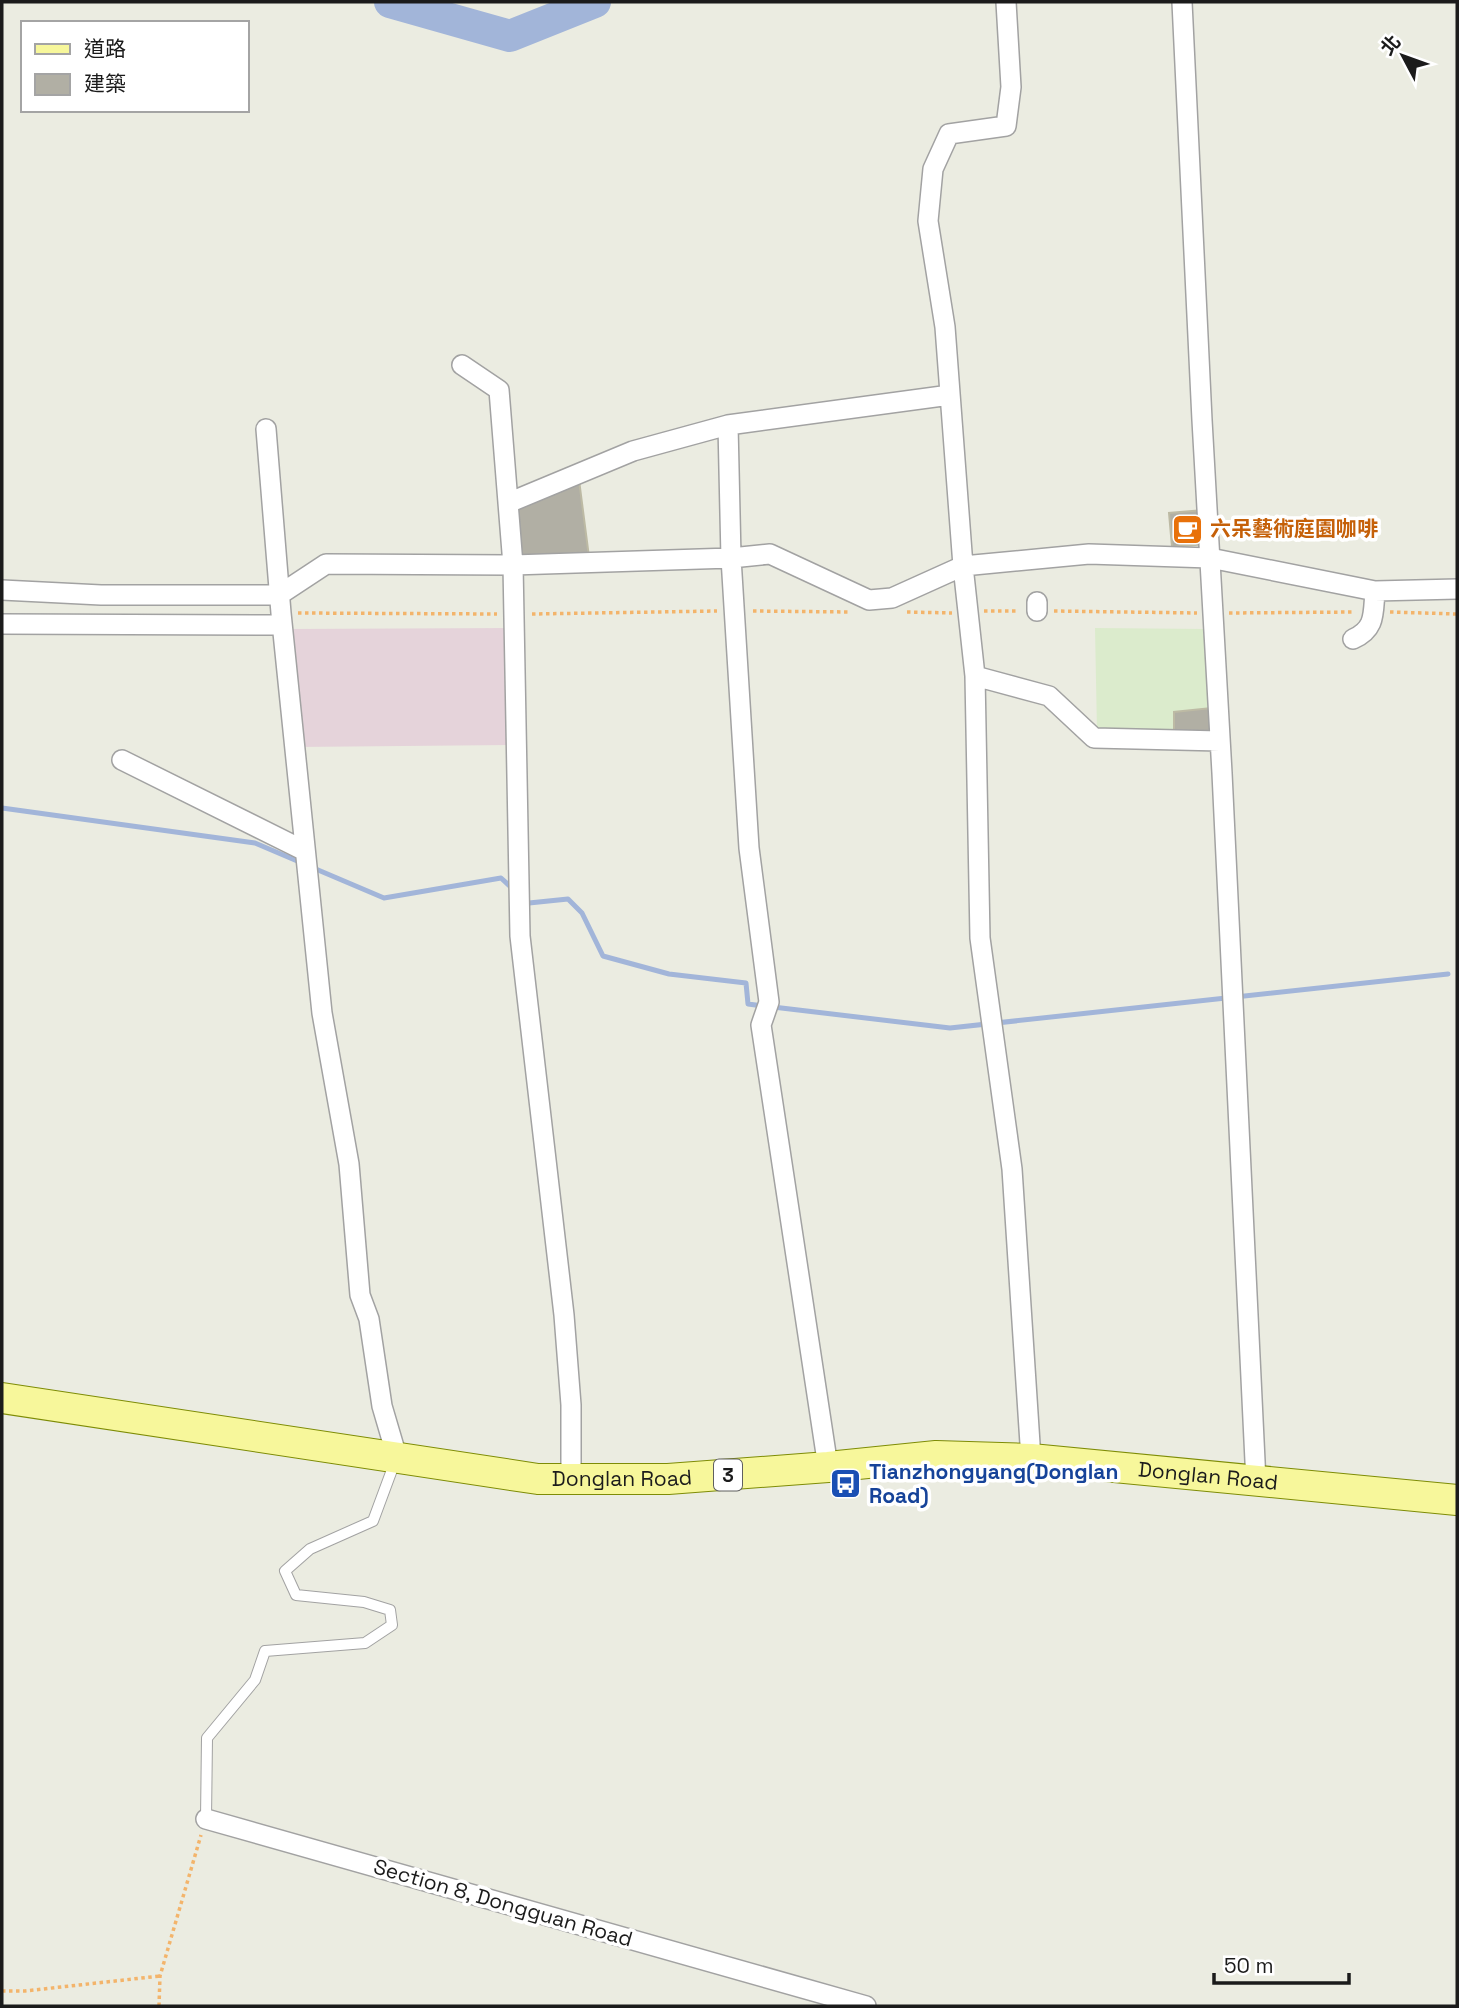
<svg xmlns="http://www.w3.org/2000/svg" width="1459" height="2008" viewBox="0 0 1459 2008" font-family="'Space Grotesk','Noto Sans TC',sans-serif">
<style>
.industrial{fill:#e5d3da}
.farmland{fill:#dbebcc}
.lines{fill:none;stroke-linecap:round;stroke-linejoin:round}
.stream{stroke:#a2b5d9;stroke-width:5}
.river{stroke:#a2b5d9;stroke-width:32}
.building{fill:#b1afa4;stroke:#bdbaa4;stroke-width:2}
.lane-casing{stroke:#a2a2a2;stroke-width:12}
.street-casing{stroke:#a2a2a2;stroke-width:22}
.primary-casing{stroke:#7e8c06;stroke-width:32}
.path{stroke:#f3b46b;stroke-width:3.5;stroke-dasharray:3.5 3.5;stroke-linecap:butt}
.lane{stroke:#fff;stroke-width:10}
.street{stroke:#fff;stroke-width:19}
.primary{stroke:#f7f79b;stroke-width:30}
.labels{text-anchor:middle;stroke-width:7;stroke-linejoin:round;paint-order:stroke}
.shield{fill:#fff;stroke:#5f5f5f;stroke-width:2}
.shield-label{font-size:19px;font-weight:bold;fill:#1b1b1b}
.food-label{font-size:21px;font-weight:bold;fill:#c56008;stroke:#fff;text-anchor:start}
.transit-label{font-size:21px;font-weight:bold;fill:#164399;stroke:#fff;text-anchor:start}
.street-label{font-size:21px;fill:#1b1b1b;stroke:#fff}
</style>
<rect width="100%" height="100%" fill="#ebece1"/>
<path class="industrial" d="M 511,628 L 513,745 L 297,747 L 287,629 Z"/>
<path class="farmland" d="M 1095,628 L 1207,629 L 1211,708 L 1174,712 L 1174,734 L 1097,732 Z"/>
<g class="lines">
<path class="stream" d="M 2,808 L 255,843 L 302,863
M 311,867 L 384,898 L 501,878 L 513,889
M 526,900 L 529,903 L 568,899 L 582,913 L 603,956 L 669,974 L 746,983 L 748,1004 L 763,1006
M 773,1007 L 950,1028 L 1448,974"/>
<path class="river" d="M 390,2 L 510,36 L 595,2"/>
</g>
<path class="building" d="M 579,480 L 589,557 L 519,558 L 513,507 Z
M 1203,510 L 1206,544 L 1172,547 L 1169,513 Z
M 1211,708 L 1214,736 L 1174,734 L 1174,712 Z"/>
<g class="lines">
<defs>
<path id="lane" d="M 206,1819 L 207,1738 L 255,1680 L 265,1651 L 365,1643 L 392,1625 L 390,1610 L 364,1602 L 296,1595 L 285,1571 L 310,1549 L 373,1521 L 396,1459"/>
<path id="street" d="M 1006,2 L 1011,87 L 1006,126 L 949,134 L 933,169 L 928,221 L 945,327 L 963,566 L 975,676 L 980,938 L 1012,1169 L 1031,1459
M 1182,2 L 1202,420 L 1222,773 L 1256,1482
M 462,365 L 499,390 L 513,565 L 520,936 L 564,1315 L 571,1405 L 571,1480
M 728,425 L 731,558 L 749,848 L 769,1002 L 761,1025 L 828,1467
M 266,429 L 281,613 L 322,1013 L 349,1164 L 360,1295 L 369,1319 L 382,1406 L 397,1457
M 508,503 L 633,451 L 728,425 L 950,395
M 2,590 L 101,595 L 279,595 L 326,564 L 513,565 L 731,558 L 770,554 L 869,600 L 892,598 L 963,566 L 1089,554 L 1210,558 L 1375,591 L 1457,589
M 1037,602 L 1037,611
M 2,624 L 282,625
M 1353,639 C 1376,629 1373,613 1375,591
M 975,676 L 1049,696 L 1094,738 L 1220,741
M 122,760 L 305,851
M 206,1819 L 866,2006"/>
<g id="primary">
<path id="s1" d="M 2,1398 L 538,1479 L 668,1479 L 828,1467 L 936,1456 L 1031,1459 L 1457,1500"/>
</g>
</defs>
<use href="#lane" class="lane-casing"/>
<use href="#street" class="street-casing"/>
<use href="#primary" class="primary-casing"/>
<path class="path" d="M 753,611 L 850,612
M 984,611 L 1019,611
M 1054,611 L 1197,613
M 907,612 L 952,613
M 1390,612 L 1457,614
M 298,613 L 497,614
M 1229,613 L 1355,612
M 532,614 L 717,611
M 2,1991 L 25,1991 L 160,1976
M 159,2006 L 160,1976 L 201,1835"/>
<use href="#lane" class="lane"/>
<use href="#street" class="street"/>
<use href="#primary" class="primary"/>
</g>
<defs>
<symbol id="cafe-square" viewBox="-11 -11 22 22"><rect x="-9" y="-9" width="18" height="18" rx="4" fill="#e8710a" stroke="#fff"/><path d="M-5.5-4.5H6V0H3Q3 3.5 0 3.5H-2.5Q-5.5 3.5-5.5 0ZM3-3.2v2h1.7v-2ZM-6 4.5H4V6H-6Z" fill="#fff"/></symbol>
<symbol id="bus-square" viewBox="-11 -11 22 22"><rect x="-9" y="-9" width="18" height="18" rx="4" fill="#1a4fb4" stroke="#fff"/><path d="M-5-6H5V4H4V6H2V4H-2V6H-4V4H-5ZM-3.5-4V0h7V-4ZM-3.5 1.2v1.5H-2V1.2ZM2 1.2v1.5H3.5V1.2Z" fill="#fff"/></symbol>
</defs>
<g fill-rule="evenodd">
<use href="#cafe-square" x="1170" y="512" width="35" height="35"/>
<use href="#bus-square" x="828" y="1466" width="35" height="35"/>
</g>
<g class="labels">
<rect class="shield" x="714" y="1459.5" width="28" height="31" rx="5"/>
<g class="shield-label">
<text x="728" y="1482">3</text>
</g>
<g class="food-label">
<text x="1210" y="536">六呆藝術庭園咖啡</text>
</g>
<g class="transit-label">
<text x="869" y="1479">Tianzhongyang(Donglan<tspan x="869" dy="24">Road)</tspan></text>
</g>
<g class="street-label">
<text dy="7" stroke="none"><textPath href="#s1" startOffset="1214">Donglan Road</textPath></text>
<text dy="7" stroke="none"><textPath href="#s1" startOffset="626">Donglan Road</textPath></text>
<text transform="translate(503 1903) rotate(16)" y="7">Section 8, Dongguan Road</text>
</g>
</g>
<rect width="1459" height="2008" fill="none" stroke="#1b1b1b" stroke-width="7"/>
<rect x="21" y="21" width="228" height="91" fill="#ffffff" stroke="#a4a4a4" stroke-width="2"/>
<rect x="35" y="44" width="35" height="10" fill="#f7f79b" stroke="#a4a4a4" stroke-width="2"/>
<text x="84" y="56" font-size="21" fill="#1b1b1b">道路</text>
<rect x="35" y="74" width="35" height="21" fill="#b1afa4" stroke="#a4a4a4" stroke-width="2"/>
<text x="84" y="91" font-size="21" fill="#1b1b1b">建築</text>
<g transform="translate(1403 56) rotate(311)" stroke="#ffffff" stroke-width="5" paint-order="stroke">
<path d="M0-5L12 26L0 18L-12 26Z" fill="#1b1b1b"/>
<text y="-10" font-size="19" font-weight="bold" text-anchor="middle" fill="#1b1b1b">北</text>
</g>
<path d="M1214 1973v10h135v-10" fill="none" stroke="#1b1b1b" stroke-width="3.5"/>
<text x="1224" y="1973" font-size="21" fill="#1b1b1b" stroke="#ffffff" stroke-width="5" paint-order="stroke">50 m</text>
</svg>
